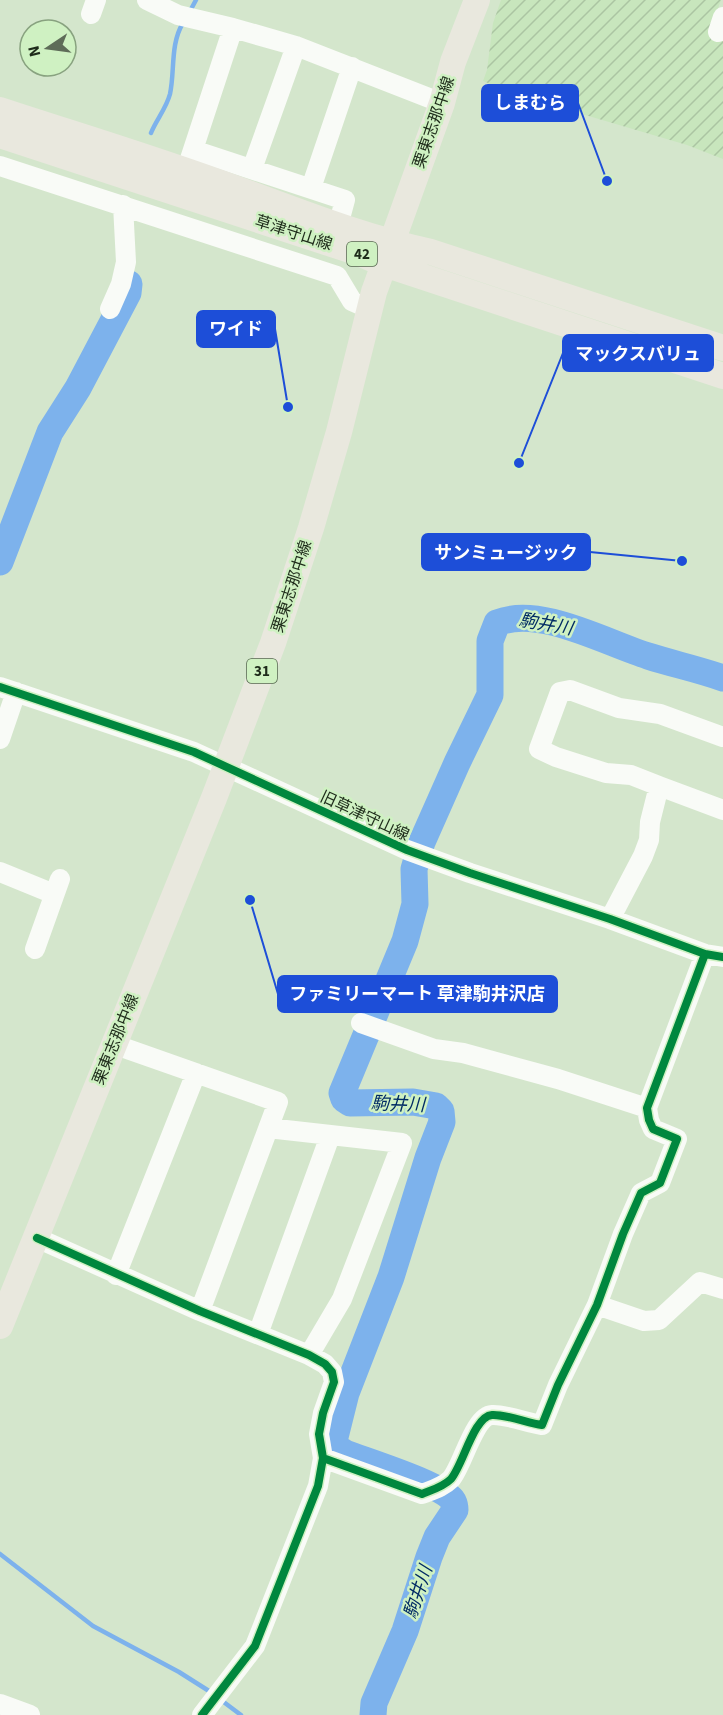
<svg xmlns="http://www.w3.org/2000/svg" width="723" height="1715" viewBox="0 0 723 1715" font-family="'Source Sans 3','Noto Sans JP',sans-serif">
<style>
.industrial{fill:url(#industrial-furrows)}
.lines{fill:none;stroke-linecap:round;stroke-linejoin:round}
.stream{stroke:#7db2ec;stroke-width:4.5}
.river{stroke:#7db2ec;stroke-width:27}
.minor{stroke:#f9fbf7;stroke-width:20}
.major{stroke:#e9e8de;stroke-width:26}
.cycleway-casing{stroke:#cff1c2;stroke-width:11}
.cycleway{stroke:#00873e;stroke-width:8}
.labels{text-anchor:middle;stroke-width:5;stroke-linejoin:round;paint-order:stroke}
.shield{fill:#cff1c2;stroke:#53664c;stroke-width:1.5}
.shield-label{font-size:15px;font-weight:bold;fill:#1e2b1a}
.street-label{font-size:16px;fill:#1e2b1a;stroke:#cff1c2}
.water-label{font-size:18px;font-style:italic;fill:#002b64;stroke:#cff1c2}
.leader{fill:none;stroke:#1d4ed8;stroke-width:2}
.callout-dot{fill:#1d4ed8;stroke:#cff1c2;stroke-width:2}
.callout{fill:#1d4ed8;stroke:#1d4ed8;stroke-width:2}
.callout-label{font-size:18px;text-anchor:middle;font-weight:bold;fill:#fff}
</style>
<defs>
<pattern id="industrial-furrows" width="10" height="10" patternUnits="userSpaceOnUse" patternTransform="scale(1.5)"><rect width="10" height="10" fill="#c8e6bd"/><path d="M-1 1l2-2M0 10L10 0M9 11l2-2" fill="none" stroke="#abc5a2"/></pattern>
</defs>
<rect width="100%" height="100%" fill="#d4e6cc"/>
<path class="industrial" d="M 501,0 L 721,0 L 711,29 L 723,37 L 723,159 L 687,145 L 575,112 L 543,106 L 483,81 L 487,70 L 493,23 Z"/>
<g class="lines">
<path class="stream" d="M 189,13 L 196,0
M 151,133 C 156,120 166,109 170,94 C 175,71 170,44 183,23
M 0,1554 L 93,1626 L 179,1672 L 209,1691
M 221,1700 L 241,1715"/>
<path class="river" d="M 0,562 L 50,432 L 78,388 L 128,293 L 129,284
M 373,1715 L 374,1703 L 405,1631 L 429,1557 L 437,1537 L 455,1510 C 455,1508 454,1503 453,1501 C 444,1485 365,1461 345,1453 L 333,1445 L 346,1393 L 391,1277 L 428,1158 L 442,1122 L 441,1111 L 436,1106 L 413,1102 L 350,1103 L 344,1099 L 342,1093 L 405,941 L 415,904 L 414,869 L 422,842 L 457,763 L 490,695 L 490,641 L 497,623 C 539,605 606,643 648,656 C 673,664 698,669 723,678"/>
<path class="minor" d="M 147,0 L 178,15 L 233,28
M 91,14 L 96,0
M 718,32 L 723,17
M 193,150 L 345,200 L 338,226
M 0,166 L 337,276 L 352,301 L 370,309
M 252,169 L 296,46
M 186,171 L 233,28 L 296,46 L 442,103
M 311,188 L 352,67
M 110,309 L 121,284 L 126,262 L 123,205
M 0,687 L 194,752 L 407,850 L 470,873 L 610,919 L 705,954 L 723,957
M 0,739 L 16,692
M 659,786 L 723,810
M 0,872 L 54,894
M 610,919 L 643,856 L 649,840 L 650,822 L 659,786 L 631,775 L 606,773 L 556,757 L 539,749 L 560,692 L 570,690 L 619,708 L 660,714 L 723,737
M 35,949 L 60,879
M 361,1023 L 434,1049 L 463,1053 L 558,1079 L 647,1108
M 113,1044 L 278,1102 L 200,1311
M 268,1128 L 402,1143 L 342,1299 L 309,1355
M 37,1238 L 200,1311 L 309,1355 L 325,1364 L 332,1372 L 334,1382 L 323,1413 L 319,1434 L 323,1458 L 318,1486 L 255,1646 L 202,1715
M 116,1275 L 196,1073
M 597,1305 L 644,1321 L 659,1320 L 700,1282 L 723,1289
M 258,1334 L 330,1136
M 323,1458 L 422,1494 C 432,1490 443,1487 451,1479 C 463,1465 474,1416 492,1415 C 505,1414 528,1423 542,1425 L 558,1385 L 597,1305 L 623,1234 L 641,1193 L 660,1183 L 677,1139 L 653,1129 L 649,1120 L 647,1108 L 705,954
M 0,1704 L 30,1715"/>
<path class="major" d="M 0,110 C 73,134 146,156 218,182 C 288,207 357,236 431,252 L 723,348
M 0,135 L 359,253 L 384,264 L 723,376
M 0,1326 L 214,798 L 273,643 L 311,528 L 339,432 L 374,292 L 442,103 L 453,62 L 477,0"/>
<defs>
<path id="cycleway" d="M 0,687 L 194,752 L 407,850 L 470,873 L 610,919 L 705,954 L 723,957
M 37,1238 L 200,1311 L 309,1355 L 325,1364 L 332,1372 L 334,1382 L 323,1413 L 319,1434 L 323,1458 L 318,1486 L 255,1646 L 202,1715
M 323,1458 L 422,1494 C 432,1490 443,1487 451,1479 C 463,1465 474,1416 492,1415 C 505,1414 528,1423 542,1425 L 558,1385 L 597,1305 L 623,1234 L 641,1193 L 660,1183 L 677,1139 L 653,1129 L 649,1120 L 647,1108 L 705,954"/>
</defs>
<use href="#cycleway" class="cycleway-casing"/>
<use href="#cycleway" class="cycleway"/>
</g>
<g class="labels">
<g class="shield">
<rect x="347" y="242" width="30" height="24" rx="4.5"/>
<rect x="247" y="659" width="30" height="24" rx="4.5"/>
</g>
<g class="shield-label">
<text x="362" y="259">42</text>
<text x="262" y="676">31</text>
</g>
<g class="street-label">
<text transform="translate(433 122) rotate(-71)" y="6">栗東志那中線</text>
<text transform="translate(294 232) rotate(18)" y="6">草津守山線</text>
<text transform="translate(291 586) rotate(-72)" y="6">栗東志那中線</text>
<text transform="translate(365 815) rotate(25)" y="6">旧草津守山線</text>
<text transform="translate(115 1039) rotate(-68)" y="6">栗東志那中線</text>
</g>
<g class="water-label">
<text transform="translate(546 624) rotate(10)" y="6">駒井川</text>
<text transform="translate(398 1104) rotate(2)" y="6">駒井川</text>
<text transform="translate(418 1592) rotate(-72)" y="6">駒井川</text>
</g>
</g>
<path class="leader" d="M607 181L578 103M288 407L275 329M519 463L563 353M682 561L590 552M250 900L278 994"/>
<g class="callout-dot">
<circle cx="607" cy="181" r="6"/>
<circle cx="288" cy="407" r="6"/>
<circle cx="519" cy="463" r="6"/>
<circle cx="682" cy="561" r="6"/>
<circle cx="250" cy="900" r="6"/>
</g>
<g class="callout">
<rect x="482" y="85" width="96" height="36" rx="6"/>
<rect x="197" y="311" width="78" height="36" rx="6"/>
<rect x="563" y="335" width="150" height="36" rx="6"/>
<rect x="422" y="534" width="168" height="36" rx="6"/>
<rect x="278" y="976" width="279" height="36" rx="6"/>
</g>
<g class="callout-label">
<text x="530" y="109">しまむら</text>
<text x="236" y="335">ワイド</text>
<text x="638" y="360">マックスバリュ</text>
<text x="506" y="559">サンミュージック</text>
<text x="417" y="1000">ファミリーマート 草津駒井沢店</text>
</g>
<g transform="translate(48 48) rotate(257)"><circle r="28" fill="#cff1c2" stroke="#88a27f" stroke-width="1.5"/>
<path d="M0-4.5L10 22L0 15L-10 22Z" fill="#5e6c58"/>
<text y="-9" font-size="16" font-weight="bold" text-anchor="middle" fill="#1e2b1a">N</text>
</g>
</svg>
